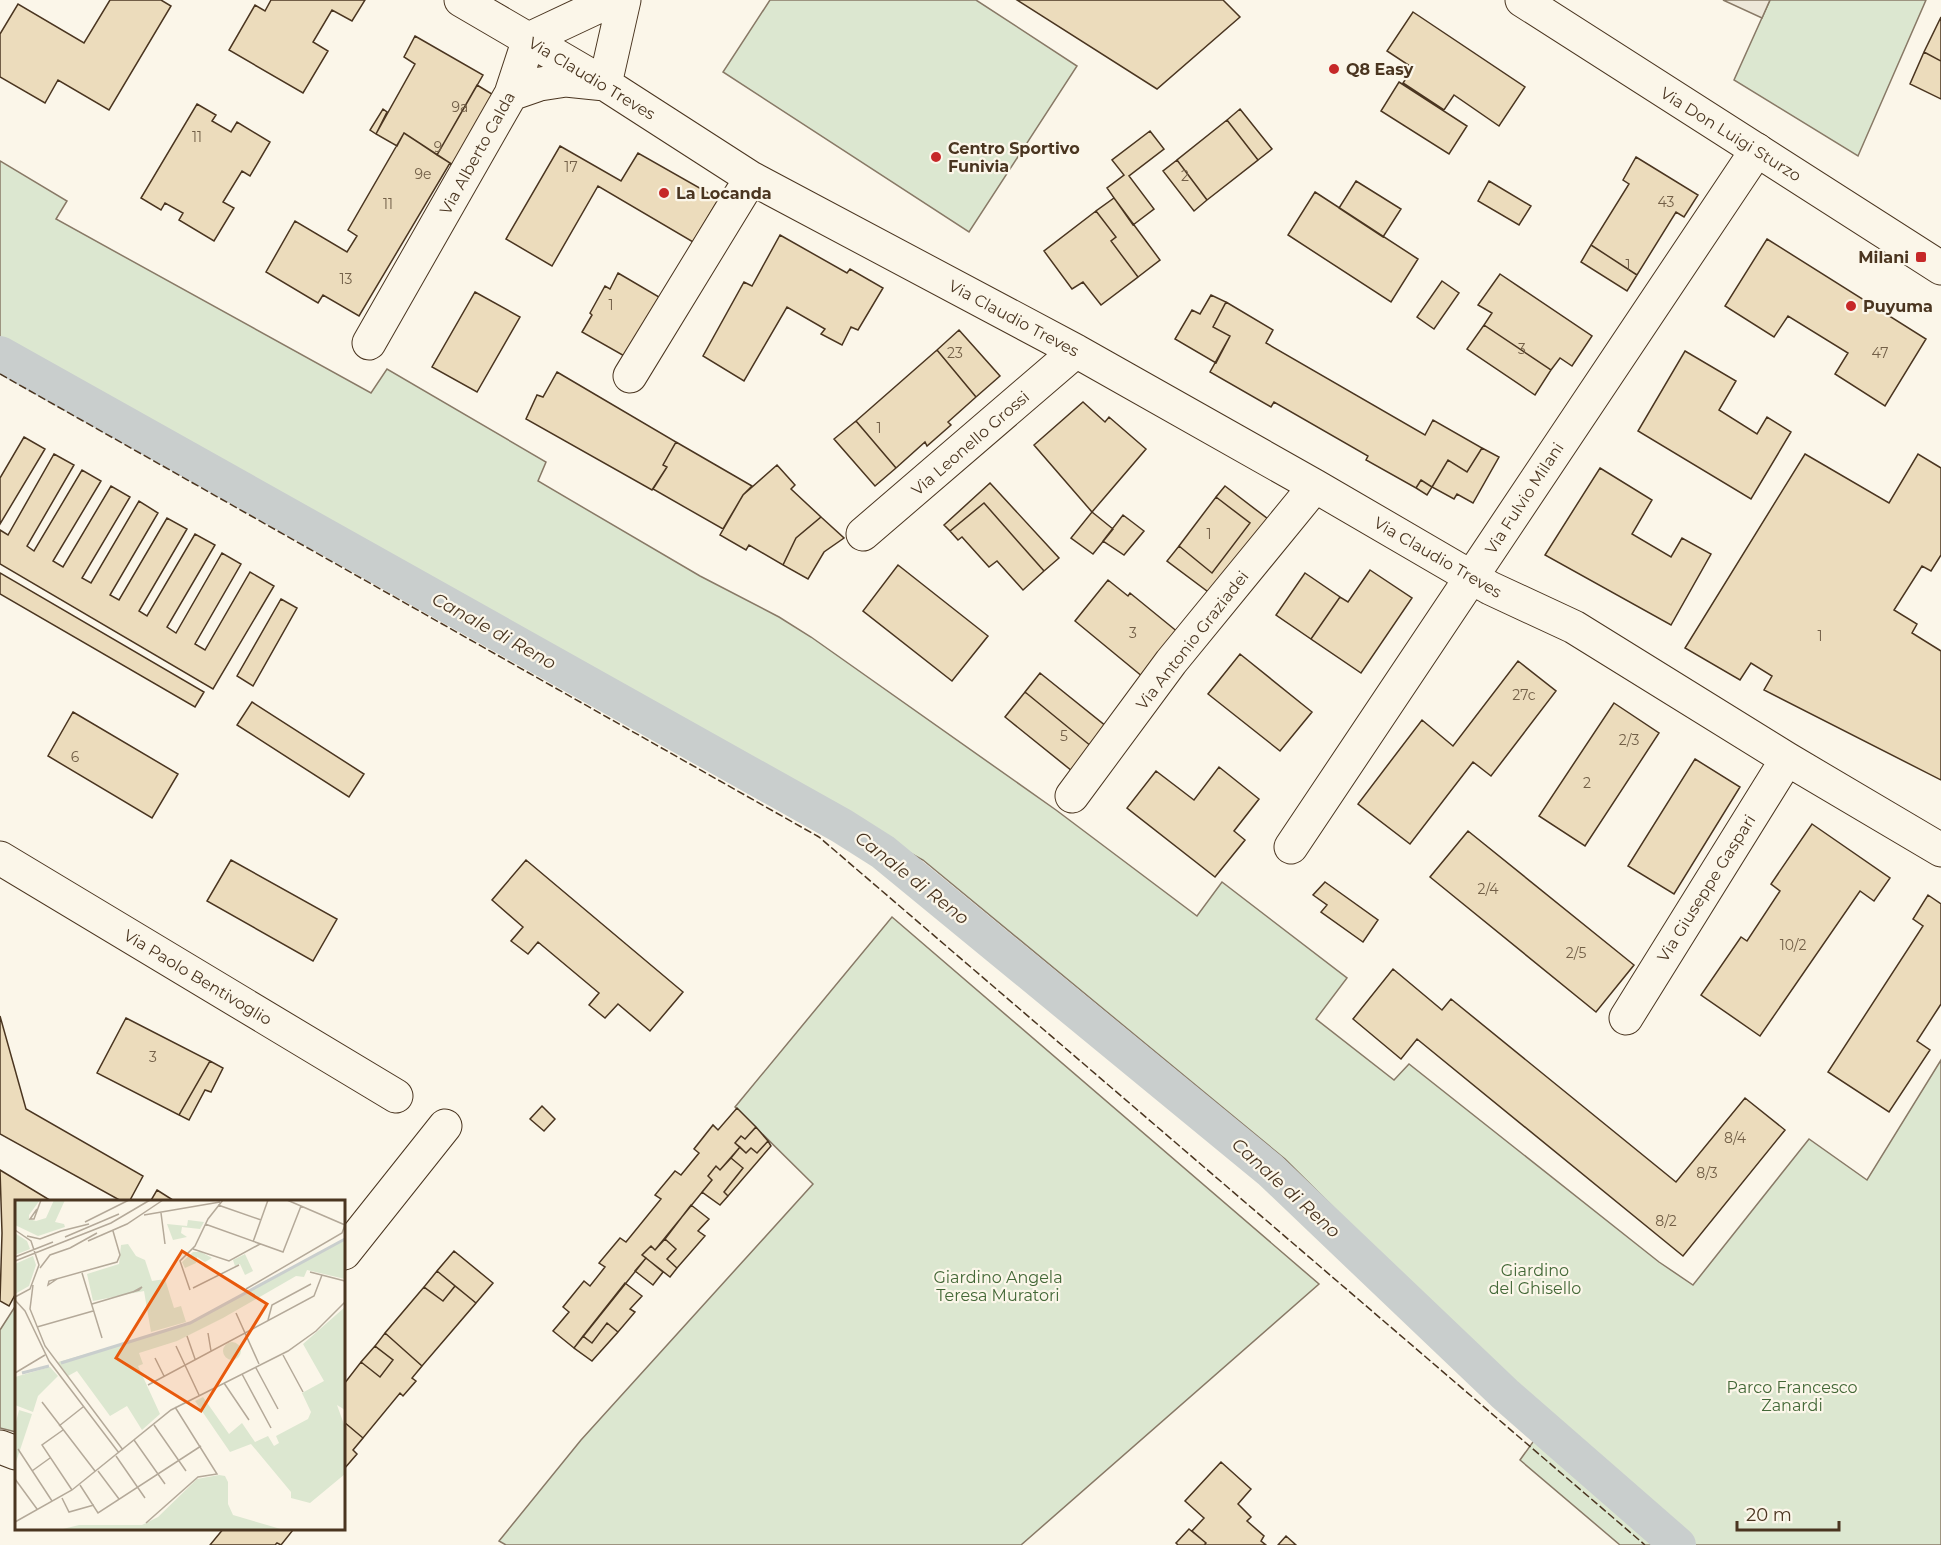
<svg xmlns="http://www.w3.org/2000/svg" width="1941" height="1545" viewBox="0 0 1941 1545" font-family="Montserrat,sans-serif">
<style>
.green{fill:#dce7d0;stroke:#887966;stroke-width:1.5}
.parking{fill:#ede7d9;stroke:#887966;stroke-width:1.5}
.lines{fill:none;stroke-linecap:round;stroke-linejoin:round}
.canal{stroke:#c9cecd;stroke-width:36}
.building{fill:#ecdcbc;stroke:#4a3520;stroke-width:1.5}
.minor-casing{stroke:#4a3520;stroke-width:35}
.major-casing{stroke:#4a3520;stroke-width:35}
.minor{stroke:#fbf6e9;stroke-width:33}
.major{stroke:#fbf6e9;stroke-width:33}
.fence{stroke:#4a3520;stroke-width:1.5;stroke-dasharray:8 3;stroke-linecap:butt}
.poi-dot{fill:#c62828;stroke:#fbf6e9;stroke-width:2}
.labels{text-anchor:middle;stroke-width:4.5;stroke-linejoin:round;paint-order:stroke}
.number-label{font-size:14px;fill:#725f47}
.poi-label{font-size:16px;font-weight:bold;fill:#4a3520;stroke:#fbf6e9;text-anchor:start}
.street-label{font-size:16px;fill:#4a3520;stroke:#fbf6e9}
.park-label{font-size:16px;fill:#436837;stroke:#fbf6e9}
.water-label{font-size:18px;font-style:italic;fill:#4a3520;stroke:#fbf6e9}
.inset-river{fill:none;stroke:#c9cecd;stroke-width:3}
.inset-road{fill:none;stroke:#b4a999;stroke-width:1.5}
.view{fill:#e8590c;fill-opacity:0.15;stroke:#e8590c;stroke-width:3}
.inset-edge{fill:none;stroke:#4a3520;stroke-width:3}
</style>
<rect width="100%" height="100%" fill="#fbf6e9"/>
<path class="green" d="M 770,0 L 976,0 L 1077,66 L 969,232 L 723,72 Z
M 1770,0 L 1926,0 L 1858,156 L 1734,80 Z
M 0,161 L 67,201 L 56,219 L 371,393 L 387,369 L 546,462 L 538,481 L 700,576 L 779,617 L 811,637 L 1056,810 L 1197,916 L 1222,882 L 1347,978 L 1316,1019 L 1394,1080 L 1409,1064 L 1659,1262 L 1693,1285 L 1809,1139 L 1867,1180 L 1941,1060 L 1941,1545 L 1620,1545 L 1520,1460 L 1548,1421 L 1285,1159 L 923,860 L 0,338 Z
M 892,917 L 1319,1284 L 1021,1545 L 506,1545 L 499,1541 L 581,1440 L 813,1184 L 735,1107 Z
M 16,1305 L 16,1432 L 0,1428 L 0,1330 Z"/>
<path class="parking" d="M 1723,0 L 1770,0 L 1762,18 Z"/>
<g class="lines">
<path class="canal" d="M 0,354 L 842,826 L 883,852 L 1270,1170 L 1505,1394 L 1678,1545"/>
</g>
<path class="building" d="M 110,0 L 161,0 L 171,6 L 109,110 L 58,80 L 45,103 L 0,77 L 0,34 L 18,4 L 84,43 Z
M 271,0 L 365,0 L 352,21 L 332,10 L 313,42 L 328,51 L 303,93 L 229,50 L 255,5 L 265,11 Z
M 1017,0 L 1223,0 L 1240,17 L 1157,89 Z
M 1413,12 L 1525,87 L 1499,126 L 1454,95 L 1444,110 L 1403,83 L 1413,68 L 1387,51 Z
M 1941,17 L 1941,61 L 1924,52 Z
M 415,36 L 483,75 L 437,155 L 404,133 L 397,146 L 376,134 L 415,64 L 404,57 Z
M 1924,52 L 1941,61 L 1941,99 L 1910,84 Z
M 1399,82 L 1467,126 L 1449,154 L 1381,111 Z
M 477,85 L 500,99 L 458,168 L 437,155 Z
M 197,104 L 216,115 L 212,121 L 231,132 L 237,122 L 270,142 L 250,176 L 242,171 L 223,202 L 234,208 L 214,241 L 179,220 L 183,213 L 165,203 L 161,210 L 141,198 Z
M 383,109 L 387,112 L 376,134 L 370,130 Z
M 1240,109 L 1272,149 L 1258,160 L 1227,120 Z
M 1227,120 L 1258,160 L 1207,200 L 1177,160 Z
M 1150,131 L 1164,149 L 1129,176 L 1154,209 L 1133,225 L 1107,188 L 1124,175 L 1112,160 Z
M 404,133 L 450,163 L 359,316 L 323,295 L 318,303 L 266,272 L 295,221 L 347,252 L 357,236 L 348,230 Z
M 560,146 L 621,181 L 638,153 L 719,199 L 693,242 L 598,186 L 552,266 L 506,239 Z
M 1636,157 L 1698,195 L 1684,217 L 1676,212 L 1637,275 L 1591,245 L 1629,184 L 1623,180 Z
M 1177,160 L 1207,200 L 1194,211 L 1163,171 Z
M 1356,181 L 1401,209 L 1383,237 L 1339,208 Z
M 1489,181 L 1531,206 L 1519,225 L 1478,201 Z
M 1315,192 L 1418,259 L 1391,302 L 1288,235 Z
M 1114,198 L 1160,260 L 1138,277 L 1111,241 L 1116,237 L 1096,211 Z
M 1096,211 L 1116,237 L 1111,241 L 1138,277 L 1101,305 L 1083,282 L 1072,289 L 1044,251 Z
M 780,235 L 847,273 L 850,269 L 883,288 L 858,330 L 851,327 L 842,345 L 821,334 L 825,329 L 787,307 L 744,381 L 703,356 L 744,282 L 752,286 Z
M 1767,239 L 1926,339 L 1885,406 L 1835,374 L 1848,353 L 1788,316 L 1774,337 L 1725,306 Z
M 1591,245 L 1637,275 L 1627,291 L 1581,262 Z
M 618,273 L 659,297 L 626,357 L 582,332 L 592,315 L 590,313 L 605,286 L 610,289 Z
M 1500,274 L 1592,336 L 1572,366 L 1560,358 L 1551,370 L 1484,325 L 1492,313 L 1478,305 Z
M 1442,281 L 1459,293 L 1434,329 L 1417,317 Z
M 475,292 L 520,317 L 477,392 L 432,367 Z
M 1211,295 L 1226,302 L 1213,327 L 1230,336 L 1216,363 L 1175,339 L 1192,310 L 1200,314 Z
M 1226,302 L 1273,330 L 1266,343 L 1425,435 L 1433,420 L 1482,448 L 1467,472 L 1448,460 L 1432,487 L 1421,480 L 1416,488 L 1366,460 L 1368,456 L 1274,402 L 1271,407 L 1210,372 L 1230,336 L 1213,327 Z
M 1484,325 L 1551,370 L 1535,395 L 1467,349 Z
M 959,330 L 1000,376 L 976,397 L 937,350 Z
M 937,350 L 976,397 L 948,422 L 951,425 L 927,446 L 925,442 L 896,468 L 856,421 Z
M 1685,351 L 1736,381 L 1719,410 L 1757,434 L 1767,417 L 1791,432 L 1751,499 L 1638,431 Z
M 557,372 L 676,442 L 663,465 L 667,467 L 652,490 L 526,419 L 537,395 L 543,397 Z
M 1083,402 L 1105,422 L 1109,417 L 1146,449 L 1092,512 L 1034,445 Z
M 856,421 L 896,468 L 875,486 L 834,439 Z
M 24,437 L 45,449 L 0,524 L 0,478 Z
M 676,442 L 752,486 L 743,495 L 723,529 L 653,489 L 667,467 L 663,465 Z
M 1482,448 L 1499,457 L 1473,503 L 1457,494 L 1454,499 L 1432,487 L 1448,460 L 1467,472 Z
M 54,454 L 74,465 L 27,546 L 34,551 L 82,470 L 101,481 L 53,561 L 63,567 L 111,486 L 130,497 L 82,578 L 91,583 L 139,501 L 158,513 L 110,595 L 119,600 L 167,518 L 187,529 L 139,611 L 147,616 L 195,534 L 215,545 L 167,627 L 176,633 L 222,553 L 241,564 L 195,644 L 205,650 L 250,572 L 274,586 L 213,689 L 0,564 L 0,530 L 8,535 Z
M 1805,454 L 1889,503 L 1918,454 L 1941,468 L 1941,555 L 1931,571 L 1922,566 L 1894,610 L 1917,624 L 1912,633 L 1941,651 L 1941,780 L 1764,690 L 1772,676 L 1751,663 L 1740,680 L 1685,648 Z
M 777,465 L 795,485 L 791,489 L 821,517 L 796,538 L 783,565 L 749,545 L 746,550 L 720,535 L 743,495 Z
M 1600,468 L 1652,500 L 1632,534 L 1671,557 L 1682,538 L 1711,554 L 1671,625 L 1545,555 Z
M 1421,480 L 1432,487 L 1427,495 L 1416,488 Z
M 990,483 L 1059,558 L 1044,571 L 984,503 L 950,531 L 944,525 Z
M 1225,486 L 1268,519 L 1211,594 L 1167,561 L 1179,546 L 1212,573 L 1250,523 L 1216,497 Z
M 1216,497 L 1250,523 L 1212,573 L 1179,546 Z
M 984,503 L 1044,571 L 1023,590 L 997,561 L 989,567 L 962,537 L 958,540 L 950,531 Z
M 1092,512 L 1113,529 L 1093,554 L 1071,538 Z
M 1123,515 L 1144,531 L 1124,555 L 1103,541 Z
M 821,517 L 844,538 L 824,552 L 808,579 L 783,565 L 796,538 Z
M 898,565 L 988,636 L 952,681 L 863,611 Z
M 1370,570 L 1412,598 L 1361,673 L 1311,639 L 1340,597 L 1348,602 Z
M 0,573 L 204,692 L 195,707 L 0,594 Z
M 1305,573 L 1340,597 L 1311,639 L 1276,615 Z
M 1108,580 L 1128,596 L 1130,593 L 1179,633 L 1143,677 L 1075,621 Z
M 281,599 L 297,608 L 253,686 L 237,676 Z
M 1240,654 L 1312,712 L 1280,751 L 1208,694 Z
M 1518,661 L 1556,691 L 1491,776 L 1473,762 L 1410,844 L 1358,804 L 1422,720 L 1453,746 Z
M 1040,673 L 1112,731 L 1097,751 L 1025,692 Z
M 1025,692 L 1097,751 L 1077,775 L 1005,717 Z
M 252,702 L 364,774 L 349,797 L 237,725 Z
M 1614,703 L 1659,733 L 1585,846 L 1539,816 Z
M 73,712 L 178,774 L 152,818 L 48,756 Z
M 1695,759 L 1740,787 L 1674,894 L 1628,866 Z
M 1219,767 L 1259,799 L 1234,831 L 1245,840 L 1215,877 L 1127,808 L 1156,771 L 1194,800 Z
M 1812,824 L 1890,878 L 1874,901 L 1860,891 L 1760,1036 L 1701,995 L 1741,937 L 1747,941 L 1780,891 L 1771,884 Z
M 1468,831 L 1634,965 L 1596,1012 L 1430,877 Z
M 231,860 L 337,919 L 313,961 L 207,901 Z
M 526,860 L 683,992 L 650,1031 L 618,1004 L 605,1018 L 589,1005 L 599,993 L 538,942 L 528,954 L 511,941 L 523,927 L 492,900 Z
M 1325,882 L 1378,920 L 1363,942 L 1321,912 L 1327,905 L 1313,895 Z
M 1928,895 L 1941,904 L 1941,1004 L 1917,1041 L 1930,1050 L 1889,1112 L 1828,1072 L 1923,926 L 1913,919 Z
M 1393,969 L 1442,1010 L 1451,999 L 1676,1182 L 1745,1098 L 1785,1130 L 1683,1256 L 1417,1039 L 1401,1059 L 1353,1019 Z
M 0,1016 L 26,1109 L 143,1176 L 129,1202 L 123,1202 L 0,1134 Z
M 126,1018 L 210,1061 L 179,1115 L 97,1073 Z
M 210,1061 L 223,1068 L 211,1092 L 205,1090 L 189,1120 L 179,1115 Z
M 542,1106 L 555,1119 L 544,1131 L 530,1119 Z
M 737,1108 L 756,1127 L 745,1139 L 741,1136 L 735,1143 L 740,1147 L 720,1170 L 716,1166 L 708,1176 L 712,1180 L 655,1250 L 651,1246 L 642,1255 L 646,1258 L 574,1348 L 553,1331 L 569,1312 L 563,1307 L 584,1281 L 590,1286 L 605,1267 L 599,1263 L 620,1238 L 626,1242 L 661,1199 L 655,1195 L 675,1171 L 681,1175 L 699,1153 L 694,1149 L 713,1125 L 718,1130 Z
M 756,1127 L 768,1141 L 757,1153 L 751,1148 L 746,1153 L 735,1143 L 741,1136 L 745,1139 Z
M 768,1141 L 771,1146 L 728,1196 L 724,1192 L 743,1168 L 731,1158 L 740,1147 L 746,1153 L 751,1148 L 757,1153 Z
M 731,1158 L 743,1168 L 724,1192 L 728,1196 L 720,1205 L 702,1192 L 712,1180 L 708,1176 L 716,1166 L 720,1170 Z
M 0,1170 L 53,1202 L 16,1202 L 16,1293 L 9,1306 L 0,1301 L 2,1233 Z
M 157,1190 L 176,1202 L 150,1202 Z
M 691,1205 L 709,1219 L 698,1231 L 705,1236 L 677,1268 L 667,1259 L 676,1249 L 665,1239 Z
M 665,1239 L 676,1249 L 667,1259 L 677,1268 L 670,1277 L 642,1255 L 651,1246 L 655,1250 Z
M 454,1251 L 493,1283 L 476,1303 L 437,1271 Z
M 646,1258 L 663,1272 L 653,1285 L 635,1271 Z
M 437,1271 L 455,1286 L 443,1301 L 424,1287 Z
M 625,1283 L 642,1296 L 630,1309 L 635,1312 L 618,1332 L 607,1323 L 592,1343 L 583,1336 Z
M 455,1286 L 476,1303 L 422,1366 L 385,1333 L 424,1287 L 443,1301 Z
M 607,1323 L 618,1332 L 592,1361 L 574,1348 L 583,1336 L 592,1343 Z
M 385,1333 L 422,1366 L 412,1378 L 416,1381 L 403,1396 L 400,1393 L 363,1438 L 344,1422 L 344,1384 L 361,1362 L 380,1377 L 393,1360 L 375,1346 Z
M 375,1346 L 393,1360 L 380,1377 L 361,1362 Z
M 344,1422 L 363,1438 L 353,1450 L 357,1454 L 344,1469 Z
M 1221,1462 L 1251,1489 L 1238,1504 L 1251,1517 L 1247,1521 L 1264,1536 L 1261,1541 L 1266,1545 L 1204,1545 L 1206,1543 L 1192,1531 L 1204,1518 L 1185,1501 Z
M 224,1528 L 292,1528 L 293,1530 L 281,1545 L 277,1543 L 275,1545 L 210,1545 Z
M 1189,1529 L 1206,1543 L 1204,1545 L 1178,1545 L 1176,1543 Z
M 1286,1536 L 1296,1545 L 1278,1545 Z"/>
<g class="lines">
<defs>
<path id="minor" d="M 461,0 L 605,84 L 751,178 L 1076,351 L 1315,486 L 1490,588 L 1574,627 L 1787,759 L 1941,850
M 511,94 L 540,84 L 566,80 L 605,84 L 624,0
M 369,343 L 511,94 L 529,39 L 612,0
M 630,376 L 751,178
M 863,534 L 1076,351
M 1072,796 L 1171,662 L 1315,486
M 1291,847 L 1757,150
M 0,858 L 396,1096
M 1626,1018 L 1787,759
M 344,1253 L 445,1126
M 0,1447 L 16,1453"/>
<path id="major" d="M 1522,0 L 1941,268"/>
</defs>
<use href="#minor" class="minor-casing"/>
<use href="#major" class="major-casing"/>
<use href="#minor" class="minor"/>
<use href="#major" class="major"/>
<path class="fence" d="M 0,374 L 819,837 L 1645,1545"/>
</g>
<g class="poi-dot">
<circle cx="1334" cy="69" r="6"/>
<circle cx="936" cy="157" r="6"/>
<circle cx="664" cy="193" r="6"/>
<rect x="1915" y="251" width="12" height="12" rx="3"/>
<circle cx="1851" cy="306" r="6"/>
</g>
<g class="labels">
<g class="number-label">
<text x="460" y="112">9a</text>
<text x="197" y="142">11</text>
<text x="438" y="152">9</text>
<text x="571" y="172">17</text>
<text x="423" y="179">9e</text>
<text x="1185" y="181">2</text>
<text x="1666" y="207">43</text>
<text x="388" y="209">11</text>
<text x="1628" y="270">1</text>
<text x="346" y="284">13</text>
<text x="611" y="310">1</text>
<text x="1522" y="354">3</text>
<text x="955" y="358">23</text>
<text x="1880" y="358">47</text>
<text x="879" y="433">1</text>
<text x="1209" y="539">1</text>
<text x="1133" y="638">3</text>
<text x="1820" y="641">1</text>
<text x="1524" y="700">27c</text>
<text x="1064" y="741">5</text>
<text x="1629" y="745">2/3</text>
<text x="75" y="762">6</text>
<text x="1587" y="788">2</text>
<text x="1488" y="894">2/4</text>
<text x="1793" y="950">10/2</text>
<text x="1576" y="958">2/5</text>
<text x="153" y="1062">3</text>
<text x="1735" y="1143">8/4</text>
<text x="1707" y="1178">8/3</text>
<text x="1666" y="1226">8/2</text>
</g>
<g class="poi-label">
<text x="1346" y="75">Q8 Easy</text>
<text x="948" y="154">Centro Sportivo<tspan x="948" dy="18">Funivia</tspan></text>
<text x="676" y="199">La Locanda</text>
<text x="1909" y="263" text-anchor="end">Milani</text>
<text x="1863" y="312">Puyuma</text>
</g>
<g class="street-label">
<text transform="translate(592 78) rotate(31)" y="6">Via Claudio Treves</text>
<text transform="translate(1731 134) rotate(32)" y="6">Via Don Luigi Sturzo</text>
<text transform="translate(477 153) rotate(-61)" y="6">Via Alberto Calda</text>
<text transform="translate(1014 318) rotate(28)" y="6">Via Claudio Treves</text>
<text transform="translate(970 443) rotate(-41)" y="6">Via Leonello Grossi</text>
<text transform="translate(1524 498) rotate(-57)" y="6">Via Fulvio Milani</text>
<text transform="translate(1438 557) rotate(30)" y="6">Via Claudio Treves</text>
<text transform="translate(1192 640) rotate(-52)" y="6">Via Antonio Graziadei</text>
<text transform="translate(1706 888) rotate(-58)" y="6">Via Giuseppe Gaspari</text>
<text transform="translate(198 977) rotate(31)" y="6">Via Paolo Bentivoglio</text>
</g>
<g class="park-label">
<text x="1535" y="1276">Giardino<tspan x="1535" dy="18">del Ghisello</tspan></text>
<text x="998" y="1283">Giardino Angela<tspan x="998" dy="18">Teresa Muratori</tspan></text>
<text x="1792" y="1393">Parco Francesco<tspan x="1792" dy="18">Zanardi</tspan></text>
</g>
<g class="water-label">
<text transform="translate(494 631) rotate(29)" y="6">Canale di Reno</text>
<text transform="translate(912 878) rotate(38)" y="6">Canale di Reno</text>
<text transform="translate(1286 1188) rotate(42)" y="6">Canale di Reno</text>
</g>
</g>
<g transform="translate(15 1200)">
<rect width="330" height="330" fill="#fbf6e9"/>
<path d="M 0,0 L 25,0 L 14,15 L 14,19 L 21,21 L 31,18 L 39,0 L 50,0 L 40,22 L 49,24 L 50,27 L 23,36 L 0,25 ZM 173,20 L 189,22 L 185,29 L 167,27 L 166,33 L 172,37 L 158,40 L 152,24 L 172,26 ZM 0,33 L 12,41 L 15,49 L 0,55 ZM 330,40 L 330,79 L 292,70 L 289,77 L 281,76 L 208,118 L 162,141 L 124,153 L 128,164 L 123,166 L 145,214 L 127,230 L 112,206 L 95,216 L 62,171 L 53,176 L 43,162 L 173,125 ZM 113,44 L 121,56 L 130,60 L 137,81 L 150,79 L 159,108 L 166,106 L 171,122 L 136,132 L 129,91 L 78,101 L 72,74 L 104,64 L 106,45 ZM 178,52 L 186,52 L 197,58 L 190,62 L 182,57 L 181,63 L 170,68 L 167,62 ZM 230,54 L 238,71 L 230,75 L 225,64 L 220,66 L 218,60 ZM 18,56 L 21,65 L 14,86 L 0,94 L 0,64 ZM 330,107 L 330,210 L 322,205 L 330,227 L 330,274 L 295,303 L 276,298 L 276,292 L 236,244 L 215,252 L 180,201 L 188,197 L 214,234 L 227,223 L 240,242 L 253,236 L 259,246 L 264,243 L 261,236 L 293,219 L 296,212 L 287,193 L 309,181 L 288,144 ZM208 151a9 9 0 1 1 18 0a9 9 0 1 1-18 0ZM 35,167 L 43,176 L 23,196 L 18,212 L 0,205 L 0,177 ZM 4,210 L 17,214 L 0,265 L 0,226 ZM 204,275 L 210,276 L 213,282 L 213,304 L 218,315 L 269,330 L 44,330 L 64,325 L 127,325 L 143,317 L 182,279 Z" fill="#dce7d0"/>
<path class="inset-river" d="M 46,163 L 175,123 L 330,39M 7,173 L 34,166"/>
<path class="inset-road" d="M 203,5 L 246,20M 22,9 L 15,19 L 19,19 L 26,0M 146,13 L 150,44M 129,15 L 205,2M 70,22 L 114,0M 190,24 L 268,52 L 286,6M 0,30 L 16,41 L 24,65 L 15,89 L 0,97M 46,31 L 74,24M 12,36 L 25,39 L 46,31M 50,37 L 104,14M 73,41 L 112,24 L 148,0M 238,42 L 253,0M 55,48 L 82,33M 178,49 L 214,61 L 245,44M 0,57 L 38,42M 0,61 L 96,23 L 135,0M 25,68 L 35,55 L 55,48M 295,72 L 330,81M 67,73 L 87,138M 42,79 L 33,85 L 34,81 L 102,62 L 105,55 L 98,31M 18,85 L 15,109 L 30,146 L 108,250M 178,88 L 224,65M 231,89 L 327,33 L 330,25 L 272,0M 175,90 L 165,61 L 180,46 L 193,19 L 208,0M 0,100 L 10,111 L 34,161 L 104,253M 77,104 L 124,90 L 127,87 L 118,92M 221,113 L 244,164M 253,120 L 257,105 L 296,84M 22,127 L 78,111M 193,133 L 196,151M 172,136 L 180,159M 161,146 L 184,195M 268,155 L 288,192M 140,158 L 149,176M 241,168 L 263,209M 0,173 L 30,155M 227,174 L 256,228M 209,183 L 234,220M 133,185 L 299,96 L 307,75M 27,202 L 80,271M 139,225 L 171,271M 44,226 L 68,207M 48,230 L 27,245 L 57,290M 119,240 L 150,284M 3,249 L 37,301M 101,256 L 130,298M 17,271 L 35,258M 83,271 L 104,299M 0,279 L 22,309M 65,285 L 83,313 L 186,246M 47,298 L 54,312 L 79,305M 0,322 L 57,290 L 156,210 L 273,151 L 301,131 L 330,102M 131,323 L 183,277 L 202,274 L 160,207"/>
<path class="view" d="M 167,51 L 252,104 L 186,211 L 101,158 Z"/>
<rect width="330" height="330" class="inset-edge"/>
</g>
<path d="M1737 1521v9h102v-9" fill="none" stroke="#4a3520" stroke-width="3"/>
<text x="1746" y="1521" font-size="18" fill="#4a3520" stroke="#fbf6e9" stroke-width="4.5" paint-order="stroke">20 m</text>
</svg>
